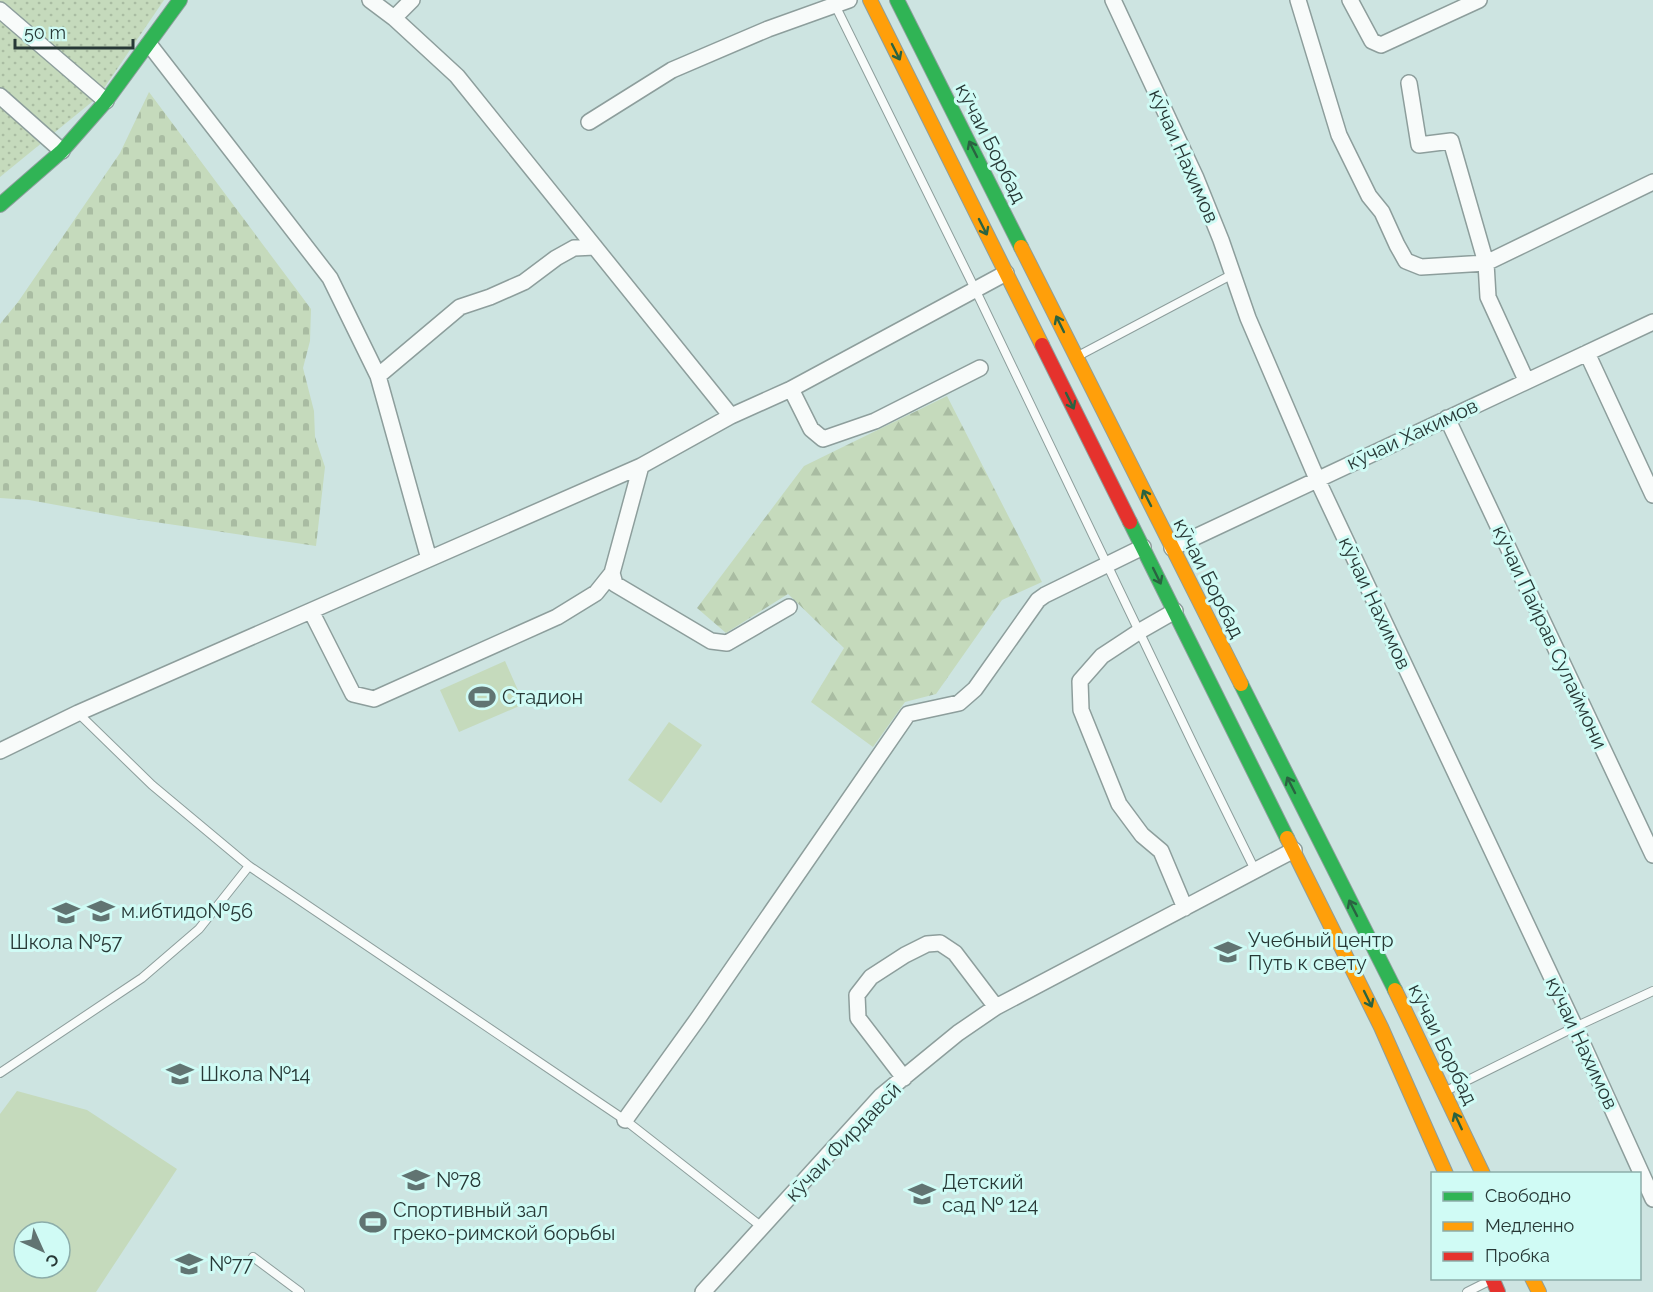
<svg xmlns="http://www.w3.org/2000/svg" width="1653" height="1292" viewBox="0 0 1653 1292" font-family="Raleway,sans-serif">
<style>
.grass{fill:url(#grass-dots)}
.forest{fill:url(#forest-firs)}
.cemetery{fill:url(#cemetery-stones)}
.garden{fill:#c5dabc;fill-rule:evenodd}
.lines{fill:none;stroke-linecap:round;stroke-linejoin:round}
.lane-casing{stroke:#8d9e9c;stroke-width:10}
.street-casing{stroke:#8d9e9c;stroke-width:18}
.fast-casing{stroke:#8d9e9c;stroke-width:16}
.slow-casing{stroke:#8d9e9c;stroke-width:16}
.jam-casing{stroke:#8d9e9c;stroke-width:16}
.lane{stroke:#f8fbfa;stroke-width:8}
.street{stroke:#f8fbfa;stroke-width:15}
.fast{stroke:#30b455;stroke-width:14}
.slow{stroke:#ff9f0a;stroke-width:14}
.jam{stroke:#e5322d;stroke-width:14}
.oneway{stroke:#2a6341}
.labels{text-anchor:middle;stroke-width:6;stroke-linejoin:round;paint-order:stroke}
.street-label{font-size:20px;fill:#273836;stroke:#d0fbf5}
.poi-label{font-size:20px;fill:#273836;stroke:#d0fbf5;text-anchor:start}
</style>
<defs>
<pattern id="grass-dots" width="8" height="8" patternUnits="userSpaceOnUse" patternTransform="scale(1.5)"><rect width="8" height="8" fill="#c5dabc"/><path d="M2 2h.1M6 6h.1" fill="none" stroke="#a9bca2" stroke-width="1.8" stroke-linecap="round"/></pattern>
<pattern id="forest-firs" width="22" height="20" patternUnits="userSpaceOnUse" patternTransform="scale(1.5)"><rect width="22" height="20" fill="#c5dabc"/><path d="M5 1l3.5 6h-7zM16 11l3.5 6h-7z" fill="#a9bca2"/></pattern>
<pattern id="cemetery-stones" width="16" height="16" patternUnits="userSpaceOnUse" patternTransform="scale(1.5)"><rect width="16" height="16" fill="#c5dabc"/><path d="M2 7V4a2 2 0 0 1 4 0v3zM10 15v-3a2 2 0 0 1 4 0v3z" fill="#a9bca2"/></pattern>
</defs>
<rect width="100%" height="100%" fill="#cde4e1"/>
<path class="grass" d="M 0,0 L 164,0 L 98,97 L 0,177 Z"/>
<path class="forest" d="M 947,396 L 1042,582 L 1002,600 L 936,694 L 905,702 L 873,747 L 811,702 L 844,648 L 788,594 L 726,633 L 697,608 L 804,466 Z"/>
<path class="cemetery" d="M 149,92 L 311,309 L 310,341 L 303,368 L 314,411 L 315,437 L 325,467 L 316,546 L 128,518 L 29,500 L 0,498 L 0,324 L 18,302 L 120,153 Z"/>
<path class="garden" d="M 505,661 L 524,704 L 459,732 L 440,690 Z
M 669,722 L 702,745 L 661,803 L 628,780 Z
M 17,1091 L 87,1110 L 177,1169 L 96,1292 L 0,1292 L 0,1114 ZM 24,1232 L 60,1232 L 60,1268 L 24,1268 Z"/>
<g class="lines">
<defs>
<path id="lane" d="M 835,5 L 975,289 L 1195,748 L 1255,870
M 1078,356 L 1233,274
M 78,713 L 152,785 L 249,866 L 625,1120 L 762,1227
M 0,1073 L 142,978 L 199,929 L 249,866
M 1446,1091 L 1575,1027 L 1653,991
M 253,1257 L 300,1292
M 1467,1292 L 1491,1280"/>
<path id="street" d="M 370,0 L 394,18 L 457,76 L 731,416
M 1113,0 L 1196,178 L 1221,240 L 1248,318 L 1317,479 L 1575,1027 L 1653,1199
M 1298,0 L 1339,135 L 1369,196 L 1382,212 L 1397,245 L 1406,261 L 1421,267 L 1486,263 L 1653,182
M 1350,0 L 1372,41 L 1381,45 L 1479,0
M 0,10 L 106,101
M 394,18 L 412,0
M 149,44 L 330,278 L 378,376 L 460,307 L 490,297 L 524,282 L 556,258 L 574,248 L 595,247
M 1409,83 L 1419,145 L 1451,141 L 1486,263 L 1488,297 L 1526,380
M 0,96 L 62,151
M 589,122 L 672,70 L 768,29 L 849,0
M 1587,353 L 1653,495
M 378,376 L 429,559
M 791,389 L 811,429 L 823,439 L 875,421 L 980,368
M 1447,418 L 1653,855
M 641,466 L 612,573 L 615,584 L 711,641 L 727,643 L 789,607
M 1172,548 L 1653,322
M 311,611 L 353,694 L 374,699 L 557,617 L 596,593 L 612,573
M 1175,611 L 1140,631 L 1102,656 L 1080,681 L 1081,710 L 1119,804 L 1142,835 L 1161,851 L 1185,908
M 0,751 L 78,713 L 641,466 L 731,416 L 791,389 L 1006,273
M 904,1078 L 858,1018 L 857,995 L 871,977 L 905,955 L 927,944 L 940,943 L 955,953 L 996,1007
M 625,1120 L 699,1017 L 908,714 L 959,703 L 975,689 L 1038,600 L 1045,595 L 1143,547
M 703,1292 L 881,1096 L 958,1033 L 996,1007 L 1294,850"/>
<path id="fast" d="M 897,0 L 1021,247
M 0,205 L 62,151 L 106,101 L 180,0
M 1130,522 L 1287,838
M 1241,684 L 1395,990"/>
<path id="slow" d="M 870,0 L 1042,345
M 1021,247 L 1241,684
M 1287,838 L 1381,1027 L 1446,1174
M 1395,990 L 1483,1174
M 1532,1278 L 1539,1292"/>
<path id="jam" d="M 1042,345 L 1130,522
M 1492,1278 L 1498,1292"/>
</defs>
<use href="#lane" class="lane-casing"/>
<use href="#street" class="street-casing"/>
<use href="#fast" class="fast-casing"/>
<use href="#slow" class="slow-casing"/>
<use href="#jam" class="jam-casing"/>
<use href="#lane" class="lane"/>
<use href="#street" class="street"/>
<use href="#fast" class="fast"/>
<use href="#slow" class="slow"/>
<use href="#jam" class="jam"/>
</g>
<defs><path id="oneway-shaft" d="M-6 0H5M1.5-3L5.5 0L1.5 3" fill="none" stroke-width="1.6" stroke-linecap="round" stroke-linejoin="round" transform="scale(1.5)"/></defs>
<g class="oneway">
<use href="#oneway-shaft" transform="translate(896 52) rotate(63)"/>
<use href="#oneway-shaft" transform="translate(973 149) rotate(-117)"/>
<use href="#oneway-shaft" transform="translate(983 227) rotate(63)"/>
<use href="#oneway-shaft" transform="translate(1060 324) rotate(-116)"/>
<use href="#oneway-shaft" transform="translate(1070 401) rotate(64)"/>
<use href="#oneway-shaft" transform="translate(1147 498) rotate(-117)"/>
<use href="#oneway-shaft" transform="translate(1157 576) rotate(64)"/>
<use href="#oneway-shaft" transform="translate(1291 785) rotate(-117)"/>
<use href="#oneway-shaft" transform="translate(1353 908) rotate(-117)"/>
<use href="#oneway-shaft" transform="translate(1368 999) rotate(64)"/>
<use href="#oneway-shaft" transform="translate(1458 1121) rotate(-115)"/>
</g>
<defs>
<symbol id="stadium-bare" viewBox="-9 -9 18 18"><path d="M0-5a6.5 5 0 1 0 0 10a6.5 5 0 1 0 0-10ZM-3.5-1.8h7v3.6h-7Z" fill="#617472" stroke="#d0fbf5" stroke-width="2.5" paint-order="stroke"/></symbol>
<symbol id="school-bare" viewBox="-9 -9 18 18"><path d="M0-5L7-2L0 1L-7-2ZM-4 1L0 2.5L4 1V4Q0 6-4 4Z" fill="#617472" stroke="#d0fbf5" stroke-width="2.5" paint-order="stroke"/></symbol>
<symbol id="university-bare" viewBox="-9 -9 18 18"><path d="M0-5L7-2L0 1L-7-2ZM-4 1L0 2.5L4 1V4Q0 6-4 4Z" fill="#617472" stroke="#d0fbf5" stroke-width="2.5" paint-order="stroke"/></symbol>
</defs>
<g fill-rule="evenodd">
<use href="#stadium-bare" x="463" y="678" width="38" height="38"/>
<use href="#school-bare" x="82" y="892" width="38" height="38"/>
<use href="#school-bare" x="47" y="894" width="38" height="38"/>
<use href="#university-bare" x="1209" y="933" width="38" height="38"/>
<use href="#school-bare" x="161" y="1055" width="38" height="38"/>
<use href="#school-bare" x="397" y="1161" width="38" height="38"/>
<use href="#school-bare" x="903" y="1175" width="38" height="38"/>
<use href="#stadium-bare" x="354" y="1203" width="38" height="38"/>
<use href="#school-bare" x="170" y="1245" width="38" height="38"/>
</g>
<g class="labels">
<g class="street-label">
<text transform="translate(991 143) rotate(63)" y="7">кӯчаи Борбад</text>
<text transform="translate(1184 156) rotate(66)" y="7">кӯчаи Нахимов</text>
<text transform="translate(1412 434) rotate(-25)" y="7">кӯчаи Хакимов</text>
<text transform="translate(1209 578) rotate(63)" y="7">кӯчаи Борбад</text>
<text transform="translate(1375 603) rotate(65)" y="7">кӯчаи Нахимов</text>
<text transform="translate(1550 637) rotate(65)" y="7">кӯчаи Пайрав Сулаймони</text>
<text transform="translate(1582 1043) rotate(65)" y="7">кӯчаи Нахимов</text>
<text transform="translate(1443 1044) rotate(64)" y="7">кӯчаи Борбад</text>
<text transform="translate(843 1142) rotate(-46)" y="7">кӯчаи Фирдавсӣ</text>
</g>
<g class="poi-label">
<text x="502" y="704">Стадион</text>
<text x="121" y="918">м.ибтидо№56</text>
<text x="1248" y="947">Учебный центр<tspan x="1248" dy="23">Путь к свету</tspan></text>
<text x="66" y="949" text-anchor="middle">Школа №57</text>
<text x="200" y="1081">Школа №14</text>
<text x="436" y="1187">№78</text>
<text x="942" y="1189">Детский<tspan x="942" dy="23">сад № 124</tspan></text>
<text x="393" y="1217">Спортивный зал<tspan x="393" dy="23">греко-римской борьбы</tspan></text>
<text x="209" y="1271">№77</text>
</g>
</g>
<rect x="1431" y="1172" width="210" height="108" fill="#d0fbf5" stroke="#8cada9" stroke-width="1.5"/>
<rect x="1443" y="1192" width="30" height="9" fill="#30b455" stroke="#8cada9" stroke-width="1.5"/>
<text x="1485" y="1202" font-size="18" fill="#273836">Свободно</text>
<rect x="1443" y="1222" width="30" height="9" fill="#ff9f0a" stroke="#8cada9" stroke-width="1.5"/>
<text x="1485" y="1232" font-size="18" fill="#273836">Медленно</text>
<rect x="1443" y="1252" width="30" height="9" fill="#e5322d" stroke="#8cada9" stroke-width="1.5"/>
<text x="1485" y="1262" font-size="18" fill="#273836">Пробка</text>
<g transform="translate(42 1250) rotate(135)"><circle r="28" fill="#d0fbf5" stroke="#8cada9" stroke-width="1.5"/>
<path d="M0-4.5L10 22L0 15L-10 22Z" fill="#617472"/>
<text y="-9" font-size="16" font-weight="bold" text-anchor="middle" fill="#273836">С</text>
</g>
<path d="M15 39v9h118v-9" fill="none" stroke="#273836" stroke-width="3"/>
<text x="24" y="39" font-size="18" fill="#273836" stroke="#d0fbf5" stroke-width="4.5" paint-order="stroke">50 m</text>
</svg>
